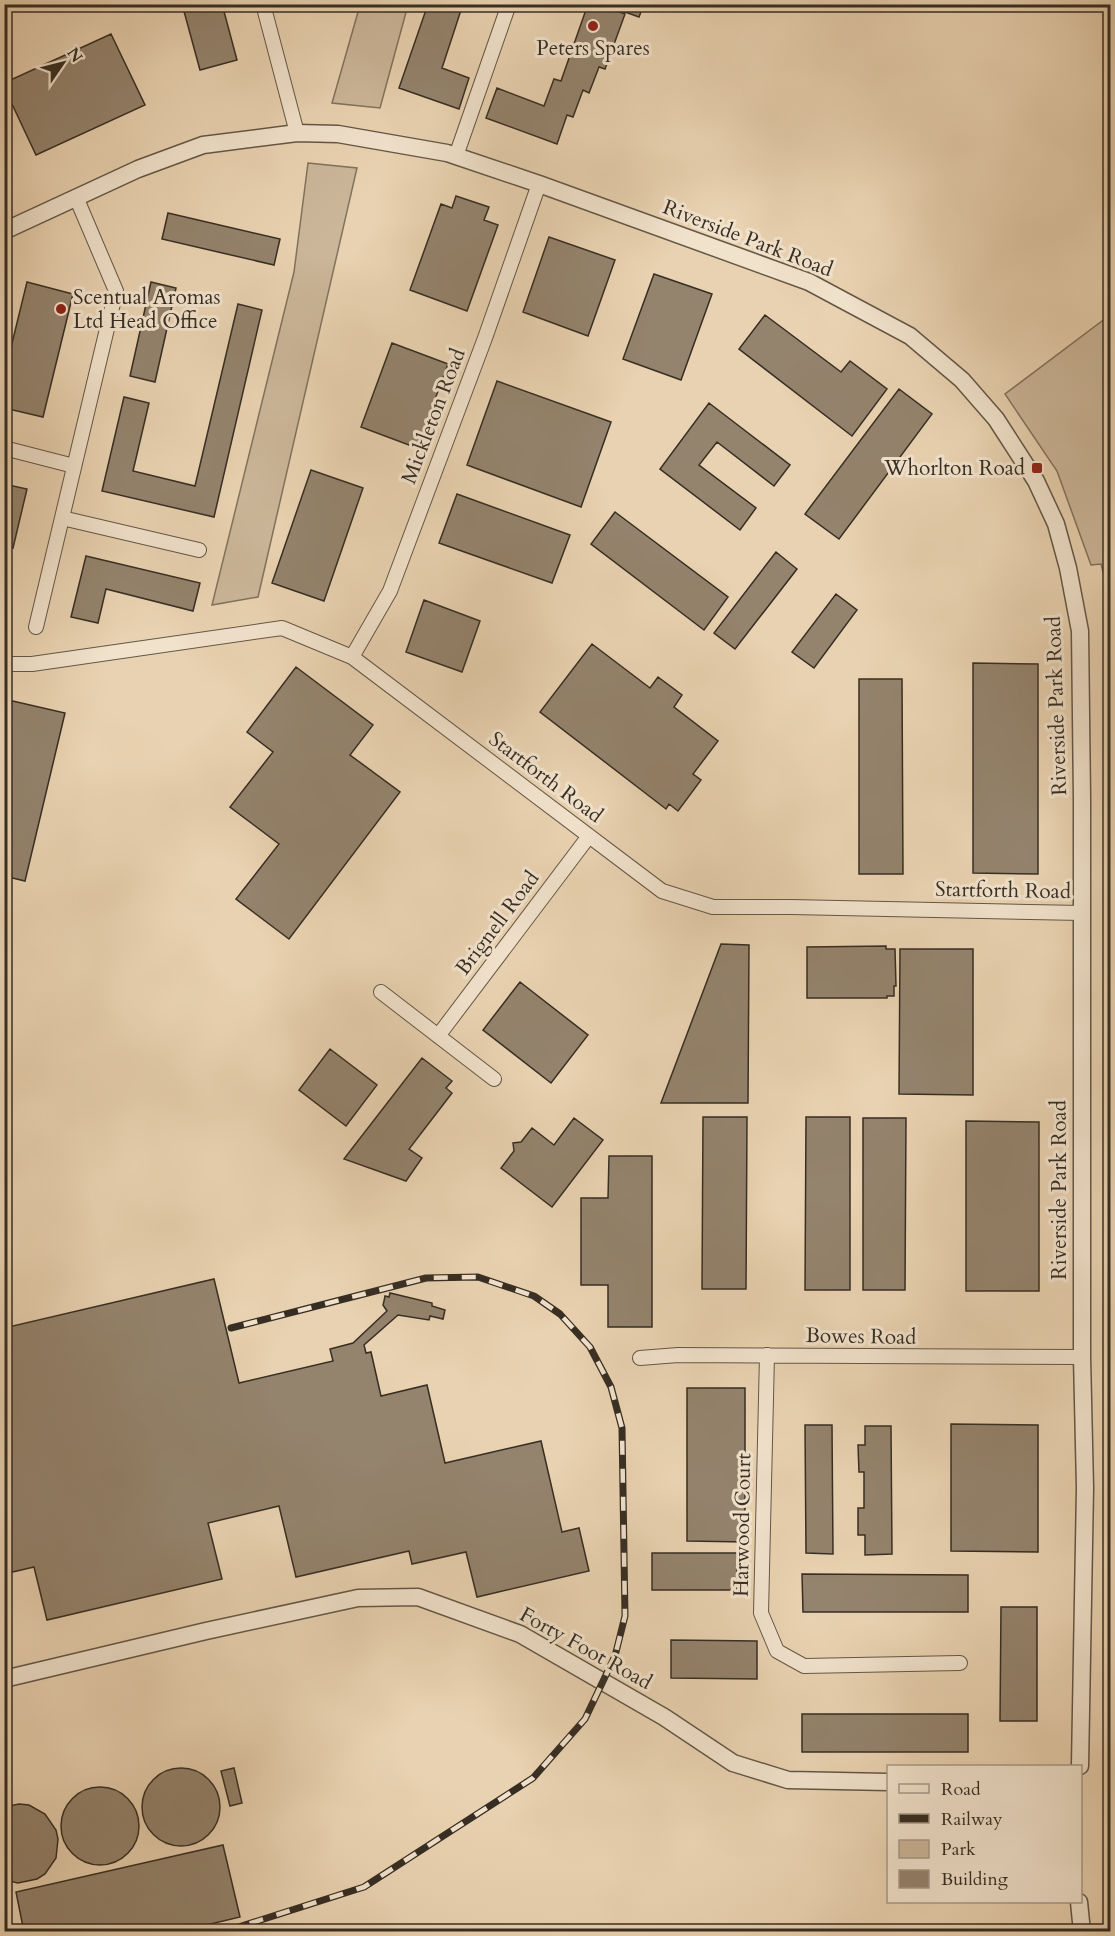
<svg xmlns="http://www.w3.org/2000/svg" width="1115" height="1936" viewBox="0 0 1115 1936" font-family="Cardo,serif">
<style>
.green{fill:#cbb699;stroke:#81725e;stroke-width:1.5}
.building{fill:#94836d;stroke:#372e23;stroke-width:1.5}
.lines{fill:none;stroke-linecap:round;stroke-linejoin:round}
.minor-casing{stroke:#645746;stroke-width:16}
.tertiary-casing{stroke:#645746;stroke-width:19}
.minor{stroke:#f1e2cc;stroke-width:14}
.tertiary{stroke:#f1e2cc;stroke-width:16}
.rail-casing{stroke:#372e23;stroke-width:7}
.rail{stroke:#f1e2cc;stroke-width:4.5;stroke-dasharray:14;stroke-linecap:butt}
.poi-dot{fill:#8f2418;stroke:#f1e2cc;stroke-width:2}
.labels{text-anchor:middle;stroke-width:6;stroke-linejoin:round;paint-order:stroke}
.poi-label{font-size:21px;fill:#372e23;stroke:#f1e2cc}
.street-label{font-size:21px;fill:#372e23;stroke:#f1e2cc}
</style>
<rect width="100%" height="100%" fill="#e9d2b1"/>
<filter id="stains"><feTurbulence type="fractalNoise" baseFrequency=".00333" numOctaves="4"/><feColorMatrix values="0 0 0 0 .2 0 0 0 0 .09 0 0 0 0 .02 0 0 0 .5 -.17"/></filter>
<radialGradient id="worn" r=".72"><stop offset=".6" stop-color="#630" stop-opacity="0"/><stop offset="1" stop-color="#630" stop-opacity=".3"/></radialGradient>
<path class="green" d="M 360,5 L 408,5 L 380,108 L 332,103 Z
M 308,163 L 357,168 L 258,597 L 212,605 L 294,272 Z
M 1110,315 L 1110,581 L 1103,572 L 1101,564 L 1091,565 L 1057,471 L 1005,394 Z"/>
<path class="building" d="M 182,4 L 222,4 L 237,60 L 200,70 Z
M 428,4 L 463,4 L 442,68 L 469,78 L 459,109 L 399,88 Z
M 588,4 L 598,4 L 625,14 L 605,69 L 599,67 L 589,93 L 583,90 L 573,117 L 567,115 L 557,144 L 486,118 L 497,88 L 544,106 L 554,79 L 561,81 Z
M 603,4 L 644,4 L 639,17 Z
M 111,34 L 145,105 L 36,155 L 4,87 L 4,83 Z
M 456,196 L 489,207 L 484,220 L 498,225 L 467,311 L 410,290 L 441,204 L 452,208 Z
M 168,213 L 280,239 L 274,265 L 162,239 Z
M 549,237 L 615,260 L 588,336 L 523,312 Z
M 654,274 L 712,294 L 681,380 L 623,359 Z
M 27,282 L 73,294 L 43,417 L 4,408 L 4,376 Z
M 151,282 L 176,288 L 155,382 L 130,376 Z
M 238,304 L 262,310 L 214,517 L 102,491 L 124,397 L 149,403 L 133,471 L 195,486 Z
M 765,315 L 841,372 L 850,361 L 887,389 L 852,436 L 739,349 Z
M 392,343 L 448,364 L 417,448 L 361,427 Z
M 497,381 L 611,422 L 581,507 L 467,465 Z
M 899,389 L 932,414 L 839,539 L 805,514 Z
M 709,403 L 790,465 L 774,486 L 717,442 L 699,465 L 756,508 L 740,530 L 660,469 Z
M 311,470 L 363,488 L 324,601 L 272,583 Z
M 4,484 L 27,489 L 13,548 L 4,546 Z
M 457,494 L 570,535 L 552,583 L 439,543 Z
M 615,512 L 728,597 L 704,630 L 591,544 Z
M 776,552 L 797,569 L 735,649 L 714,633 Z
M 86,556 L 200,583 L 193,611 L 106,589 L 98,623 L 71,617 Z
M 836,594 L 857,610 L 814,668 L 792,652 Z
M 424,600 L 480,621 L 462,672 L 406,652 Z
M 592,644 L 650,688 L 658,677 L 682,695 L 674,707 L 718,741 L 693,774 L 701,780 L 678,811 L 669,804 L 666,809 L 540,712 Z
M 973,663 L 1038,664 L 1038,874 L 973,873 Z
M 296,667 L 373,725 L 350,755 L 400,792 L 289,939 L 236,899 L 279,844 L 230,807 L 273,752 L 247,732 Z
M 859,679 L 902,679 L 903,874 L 859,874 Z
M 4,699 L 65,713 L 25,881 L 4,876 Z
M 721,944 L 749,945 L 748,1103 L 661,1103 Z
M 886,946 L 886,949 L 895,949 L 896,986 L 894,986 L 894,996 L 887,996 L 887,998 L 807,998 L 807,947 Z
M 900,949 L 973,949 L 973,1095 L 899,1094 Z
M 520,982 L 588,1035 L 551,1083 L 483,1030 Z
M 330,1049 L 377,1085 L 346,1126 L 299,1090 Z
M 422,1058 L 452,1081 L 446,1088 L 452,1093 L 409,1149 L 422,1158 L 406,1181 L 344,1159 Z
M 703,1117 L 747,1117 L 746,1289 L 702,1289 Z
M 806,1117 L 850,1117 L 850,1290 L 805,1290 Z
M 574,1118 L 603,1140 L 552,1207 L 501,1168 L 514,1151 L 513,1143 L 521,1142 L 532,1128 L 554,1145 Z
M 863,1118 L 906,1118 L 905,1290 L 863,1290 Z
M 966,1121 L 1039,1122 L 1039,1291 L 966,1291 Z
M 609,1156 L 652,1156 L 652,1327 L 608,1327 L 608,1285 L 581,1285 L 581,1198 L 608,1198 Z
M 214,1279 L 239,1383 L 333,1361 L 330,1349 L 353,1343 L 387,1311 L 383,1305 L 384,1301 L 385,1296 L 389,1297 L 390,1293 L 432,1303 L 432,1306 L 445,1310 L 443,1319 L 430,1316 L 429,1320 L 398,1315 L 364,1345 L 366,1353 L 371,1352 L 381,1396 L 427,1385 L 445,1463 L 541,1441 L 562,1532 L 579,1528 L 589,1571 L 477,1597 L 466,1552 L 412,1564 L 409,1551 L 296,1577 L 279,1506 L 208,1523 L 222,1579 L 47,1620 L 34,1567 L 4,1574 L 4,1328 Z
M 687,1388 L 745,1388 L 745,1542 L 687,1541 Z
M 951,1424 L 1038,1425 L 1038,1552 L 951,1551 Z
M 805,1425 L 832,1425 L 833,1554 L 806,1553 Z
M 865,1426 L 891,1426 L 892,1554 L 865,1555 L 865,1535 L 858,1535 L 858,1508 L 864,1508 L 864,1472 L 859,1472 L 858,1445 L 865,1445 Z
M 652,1553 L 737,1553 L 737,1590 L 652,1590 Z
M 802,1574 L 968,1575 L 968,1612 L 803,1612 Z
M 1001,1607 L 1037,1607 L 1037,1721 L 1000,1721 Z
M 671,1640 L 757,1641 L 757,1679 L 671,1678 Z
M 802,1714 L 968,1714 L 968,1752 L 802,1752 Z
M142 1807a39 39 0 1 1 78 0a39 39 0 1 1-78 0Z
M 234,1768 L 242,1803 L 230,1806 L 221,1771 Z
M61 1826a39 39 0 1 1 78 0a39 39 0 1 1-78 0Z
M 19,1804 L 29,1805 L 45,1814 L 56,1830 L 58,1839 L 56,1858 L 45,1874 L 37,1879 L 18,1883 L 4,1880 L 4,1807 Z
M 223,1845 L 240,1917 L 177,1932 L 24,1932 L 16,1892 Z
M 318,1925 L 642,1932 L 318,1932 Z"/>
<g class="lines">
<defs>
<path id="minor" d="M 263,4 L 297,133
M 456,156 L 509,4
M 4,448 L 74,466
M 62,518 L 199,550
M 36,627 L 116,291 L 76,197
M 352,657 L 390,591 L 485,338 L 539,184
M 4,664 L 32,664 L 282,628 L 352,657 L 662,891 L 713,907 L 791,907 L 1082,913
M 381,992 L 494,1079
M 438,1036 L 589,836
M 767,1355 L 761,1613 L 777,1651 L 804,1666 L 960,1663
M 640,1358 L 678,1355 L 1082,1357"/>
<path id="tertiary" d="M 4,231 L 138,169 L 203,145 L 297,133 L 338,134 L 447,153 L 539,184 L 809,282 L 910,336 L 962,380 L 996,419 L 1036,481 L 1056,524 L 1068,568 L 1080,631 L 1082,798 L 1082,1357 L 1085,1488 L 1080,1766
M 4,1679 L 206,1631 L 358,1598 L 418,1597 L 520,1634 L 664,1717 L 733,1763 L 788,1780 L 888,1782
M 1079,1902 L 1082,1932"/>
</defs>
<use href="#minor" class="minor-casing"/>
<use href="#tertiary" class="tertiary-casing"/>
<use href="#minor" class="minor"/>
<use href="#tertiary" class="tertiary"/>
<defs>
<path id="rail" d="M 223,1932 L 364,1887 L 533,1778 L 585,1719 L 615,1656 L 625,1616 L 622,1428 L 611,1387 L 590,1347 L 560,1314 L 534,1296 L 478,1277 L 426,1278 L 231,1328"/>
</defs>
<use href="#rail" class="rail-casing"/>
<use href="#rail" class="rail"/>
</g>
<g class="poi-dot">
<circle cx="593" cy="26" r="6"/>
<circle cx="61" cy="309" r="6"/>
<rect x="1031" y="462" width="12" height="12" rx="3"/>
</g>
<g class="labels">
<g class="poi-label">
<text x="593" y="55">Peters Spares</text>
<text x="73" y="304" text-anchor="start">Scentual Aromas<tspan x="73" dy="24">Ltd Head Office</tspan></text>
<text x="1025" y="475" text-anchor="end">Whorlton Road</text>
</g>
<g class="street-label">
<text transform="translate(748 238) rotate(21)" y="7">Riverside Park Road</text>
<text transform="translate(433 416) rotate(-69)" y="7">Mickleton Road</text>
<text transform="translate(1056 706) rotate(-92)" y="7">Riverside Park Road</text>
<text transform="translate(546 777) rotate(37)" y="7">Startforth Road</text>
<text transform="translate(1003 890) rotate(1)" y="7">Startforth Road</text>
<text transform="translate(497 923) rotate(-53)" y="7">Brignell Road</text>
<text transform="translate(1059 1190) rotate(-90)" y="7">Riverside Park Road</text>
<text transform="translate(861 1336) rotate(1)" y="7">Bowes Road</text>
<text transform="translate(742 1525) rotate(-89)" y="7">Harwood Court</text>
<text transform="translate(586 1648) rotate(29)" y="7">Forty Foot Road</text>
</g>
</g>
<rect width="1115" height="1936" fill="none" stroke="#e9d2b1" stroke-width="24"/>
<rect x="6" y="6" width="1103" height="1924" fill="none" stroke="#372e23" stroke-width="3"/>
<rect x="12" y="12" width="1091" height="1912" fill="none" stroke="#372e23" stroke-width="1.5"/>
<rect x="887" y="1765" width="195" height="138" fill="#f1e2cc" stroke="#a79a88" stroke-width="1.5"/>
<rect x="899" y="1784" width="30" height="9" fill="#f1e2cc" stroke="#a79a88" stroke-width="1.5"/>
<text x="941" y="1795" font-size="18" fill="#372e23">Road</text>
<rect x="899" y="1814" width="30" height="9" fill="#372e23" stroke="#a79a88" stroke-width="1.5"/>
<text x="941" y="1825" font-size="18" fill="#372e23">Railway</text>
<rect x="899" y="1840" width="30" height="18" fill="#cbb699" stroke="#a79a88" stroke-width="1.5"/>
<text x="941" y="1855" font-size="18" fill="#372e23">Park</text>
<rect x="899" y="1870" width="30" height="18" fill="#94836d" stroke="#a79a88" stroke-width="1.5"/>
<text x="941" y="1885" font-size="18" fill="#372e23">Building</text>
<g transform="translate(63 63) rotate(55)" stroke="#f1e2cc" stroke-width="4.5" paint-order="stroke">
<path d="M0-4.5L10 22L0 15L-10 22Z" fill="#372e23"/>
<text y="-9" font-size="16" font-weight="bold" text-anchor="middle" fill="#372e23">N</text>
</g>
<rect width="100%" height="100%" filter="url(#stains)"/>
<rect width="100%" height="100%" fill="url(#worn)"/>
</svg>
